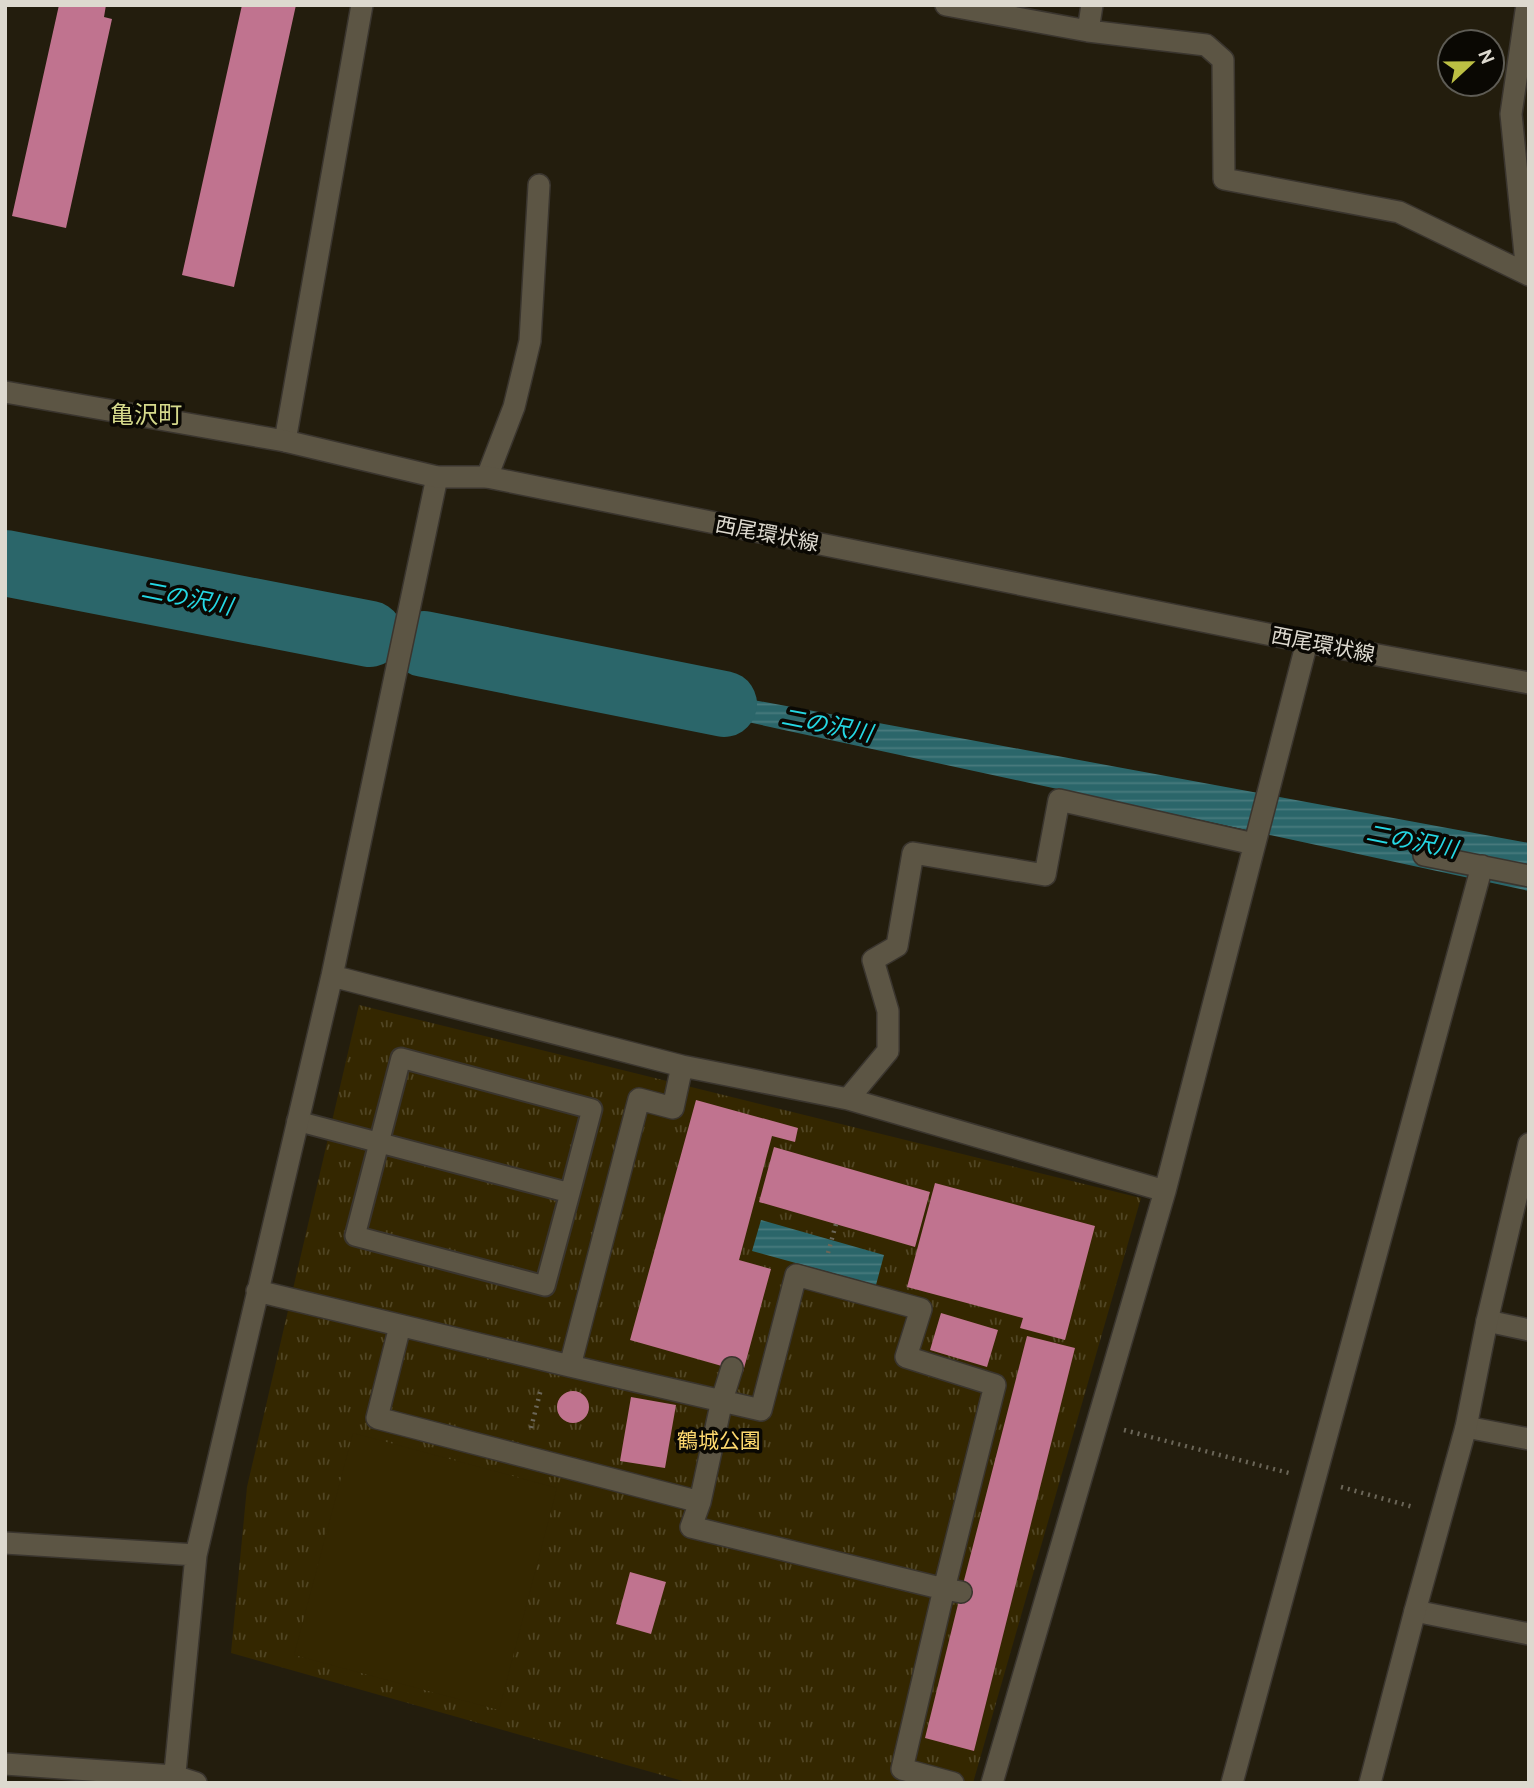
<svg xmlns="http://www.w3.org/2000/svg" width="1534" height="1788" viewBox="0 0 1534 1788" font-family="Cabin,'Noto Sans JP',sans-serif">
<style>
.grass{fill:url(#grass-tufts)}
.garden{fill:#342700}
.water{fill:url(#water-rules)}
.lines{fill:none;stroke-linecap:round;stroke-linejoin:round}
.river{stroke:#2b666a;stroke-width:66}
.building{fill:#c0738f}
.lane-casing{stroke:#3a352e;stroke-width:23}
.street-casing{stroke:#3a352e;stroke-width:24}
.secondary-casing{stroke:#3a352e;stroke-width:24}
.path{stroke:#6b6658;stroke-width:4.5;stroke-dasharray:2 5;stroke-linecap:butt}
.lane{stroke:#5c5544;stroke-width:19}
.street{stroke:#5c5544;stroke-width:21}
.secondary{stroke:#5c5544;stroke-width:21}
.labels{text-anchor:middle;stroke-width:7;stroke-linejoin:round;paint-order:stroke}
.street-label{font-size:21px;fill:#ddd9cf;stroke:#0a0803}
.park-label{font-size:21px;fill:#fed96f;stroke:#0a0803}
.water-label{font-size:23px;font-style:italic;fill:#25d8e4;stroke:#0a0803}
.quarter-label{font-size:24px;fill:#d5d98b;stroke:#0a0803}
</style>
<defs>
<pattern id="grass-tufts" width="24" height="20" patternUnits="userSpaceOnUse" patternTransform="scale(1.75)"><rect width="24" height="20" fill="#342700"/><path d="M3 7l-1-3M5 7V3M7 7l1-3M15 17l-1-3M17 17v-4M19 17l1-3" fill="none" stroke="#514624"/></pattern>
<pattern id="water-rules" width="6" height="5" patternUnits="userSpaceOnUse" patternTransform="scale(1.75)"><rect width="6" height="5" fill="#2b666a"/><path d="M0 2.5h6" fill="none" stroke="#497b7e"/></pattern>
</defs>
<rect width="100%" height="100%" fill="#231d0d"/>
<path class="grass" d="M 359,1005 L 1141,1198 L 973,1783 L 690,1783 L 231,1653 L 247,1487 Z"/>
<path class="garden" d="M 353,1433 L 557,1488 L 499,1710 L 294,1655 Z"/>
<path class="water" d="M 640,679 L 1529,843 L 1529,891 L 627,696 Z
M 761,1220 L 884,1255 L 876,1285 L 752,1251 Z"/>
<g class="lines">
<path class="river" d="M 5,563 L 370,634
M 424,644 L 724,704"/>
</g>
<path class="building" d="M 59,5 L 106,5 L 104,17 L 112,19 L 66,228 L 12,216 Z
M 242,5 L 296,5 L 234,287 L 182,275 Z
M 696,1100 L 798,1128 L 795,1142 L 772,1136 L 739,1260 L 771,1269 L 743,1372 L 630,1340 Z
M 774,1147 L 930,1192 L 915,1247 L 759,1202 Z
M 935,1183 L 1095,1226 L 1065,1340 L 1020,1328 L 1023,1318 L 907,1287 Z
M 941,1313 L 998,1330 L 987,1367 L 930,1350 Z
M 1027,1336 L 1075,1348 L 974,1751 L 925,1738 L 961,1592 Z
M557 1407a16 16 0 1 1 32 0a16 16 0 1 1-32 0Z
M 631,1397 L 676,1405 L 665,1468 L 620,1461 Z
M 630,1572 L 666,1582 L 651,1634 L 616,1624 Z"/>
<g class="lines">
<defs>
<path id="lane" d="M 297,1121 L 570,1193 L 545,1286 L 355,1236 L 401,1058 L 592,1109 L 570,1193"/>
<path id="street" d="M 946,5 L 1088,31 L 1206,45 L 1223,60 L 1224,179 L 1399,212 L 1527,274
M 1526,11 L 1511,114 L 1527,274 L 1529,275
M 1088,31 L 1092,5
M 285,441 L 362,5
M 487,477 L 514,407 L 530,341 L 539,185
M 1424,855 L 1529,876
M 332,976 L 682,1066 L 848,1099 L 1165,1191
M 848,1099 L 888,1051 L 888,1011 L 873,960 L 897,946 L 913,853 L 1045,875 L 1059,800 L 1254,844
M 257,1291 L 570,1366 L 639,1099 L 673,1108 L 682,1066
M 1487,1321 L 1529,1330
M 400,1326 L 377,1418 L 700,1502
M 570,1366 L 761,1410 L 796,1275 L 921,1309 L 906,1357 L 995,1385 L 944,1589 L 961,1592
M 732,1368 L 722,1400 L 700,1502 L 691,1527 L 944,1589 L 902,1769 L 953,1783
M 1466,1427 L 1529,1439
M 5,1543 L 196,1555
M 1415,1611 L 1529,1634
M 5,1764 L 174,1776 L 196,1783
M 174,1783 L 196,1555 L 332,976 L 437,477
M 992,1783 L 1165,1191 L 1307,642
M 1232,1783 L 1482,866"/>
<path id="secondary" d="M 5,392 L 285,441 L 437,477 L 487,477 L 1307,642 L 1529,683
M 1370,1783 L 1415,1611 L 1466,1427 L 1487,1321 L 1529,1144"/>
</defs>
<use href="#lane" class="lane-casing"/>
<use href="#street" class="street-casing"/>
<use href="#secondary" class="secondary-casing"/>
<path class="path" d="M 828,1253 L 836,1224
M 531,1428 L 541,1389
M 1124,1430 L 1289,1473
M 1341,1487 L 1413,1507"/>
<use href="#lane" class="lane"/>
<use href="#street" class="street"/>
<use href="#secondary" class="secondary"/>
</g>
<g class="labels">
<g class="street-label">
<text transform="translate(767 534) rotate(11)" y="7">西尾環状線</text>
<text transform="translate(1323 645) rotate(11)" y="7">西尾環状線</text>
</g>
<g class="park-label">
<text x="719" y="1448">鶴城公園</text>
</g>
<g class="water-label">
<text transform="translate(187 598) rotate(11)" y="8">二の沢川</text>
<text transform="translate(827 725) rotate(11)" y="8">二の沢川</text>
<text transform="translate(1412 841) rotate(11)" y="8">二の沢川</text>
</g>
<g class="quarter-label">
<text x="146" y="423">亀沢町</text>
</g>
</g>
<rect width="1534" height="1788" fill="none" stroke="#ddd9cf" stroke-width="14"/>
<g transform="translate(1471 63) rotate(68)"><circle r="33" fill="#0a0803" stroke="#5e5c55" stroke-width="2"/>
<path d="M0-5L12 26L0 18L-12 26Z" fill="#bcbf43"/>
<text y="-10" font-size="19" font-weight="bold" text-anchor="middle" fill="#ddd9cf">N</text>
</g>
</svg>
